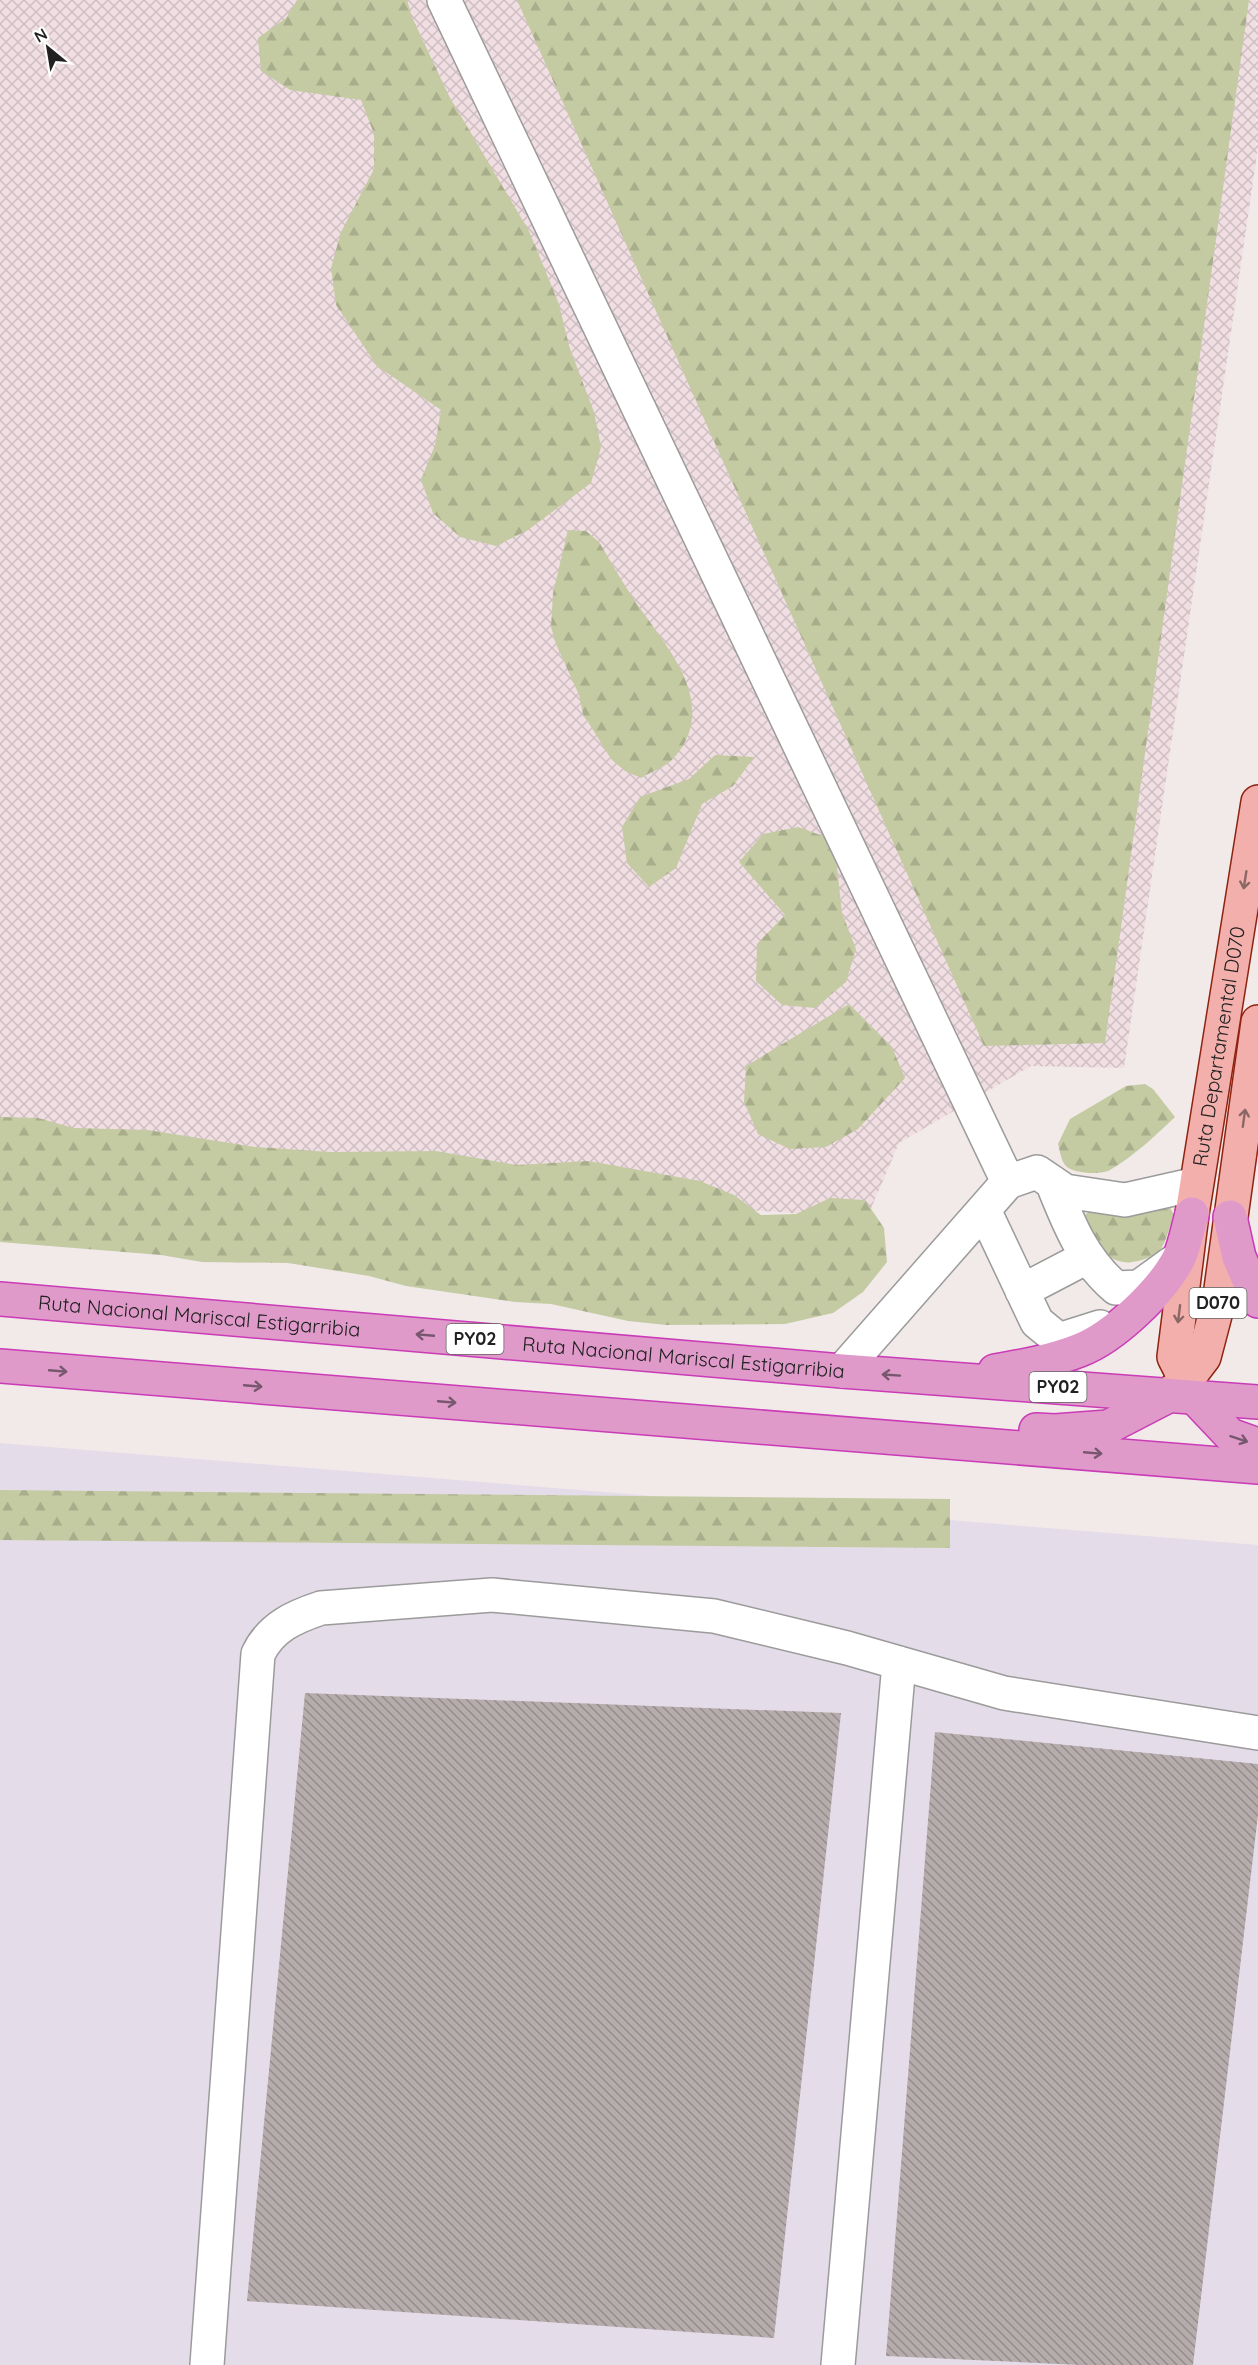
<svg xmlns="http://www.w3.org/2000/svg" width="1258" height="2365" viewBox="0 0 1258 2365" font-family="Quicksand,sans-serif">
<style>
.industrial{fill:#e5dce9}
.military{fill:url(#military-cross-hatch)}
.forest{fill:url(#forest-firs)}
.building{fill:url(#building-back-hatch)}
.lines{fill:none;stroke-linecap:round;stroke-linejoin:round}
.minor-casing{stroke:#9b9b9b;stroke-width:36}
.major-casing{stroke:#8f2310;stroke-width:36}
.highway-casing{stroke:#ca3bb6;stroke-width:36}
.minor{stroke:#fff;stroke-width:33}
.major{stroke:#f3afac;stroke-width:33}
.highway{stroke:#df9aca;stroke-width:33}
.oneway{stroke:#8a6866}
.oneway2{stroke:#76576d}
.labels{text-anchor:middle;stroke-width:6;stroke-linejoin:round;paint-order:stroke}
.shield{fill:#fff;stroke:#646464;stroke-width:1.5}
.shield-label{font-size:18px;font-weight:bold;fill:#212121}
.street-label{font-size:20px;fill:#212121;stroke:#fff}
</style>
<defs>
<pattern id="military-cross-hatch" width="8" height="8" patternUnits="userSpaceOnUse" patternTransform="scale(1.5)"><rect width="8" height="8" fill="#f0dee3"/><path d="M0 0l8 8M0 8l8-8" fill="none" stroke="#cebec2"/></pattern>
<pattern id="forest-firs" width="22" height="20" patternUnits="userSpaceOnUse" patternTransform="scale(1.5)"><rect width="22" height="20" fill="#c4cba2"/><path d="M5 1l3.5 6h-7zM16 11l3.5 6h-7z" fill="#a8ae8b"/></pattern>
<pattern id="building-back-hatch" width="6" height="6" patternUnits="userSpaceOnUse" patternTransform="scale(1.5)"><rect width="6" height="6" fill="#b6acac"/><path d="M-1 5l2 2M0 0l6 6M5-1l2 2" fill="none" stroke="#948c8c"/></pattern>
</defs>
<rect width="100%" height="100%" fill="#f1eae9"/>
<path class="industrial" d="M 0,1443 L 1258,1545 L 1258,2365 L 0,2365 Z"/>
<path class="military" d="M 0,0 L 1258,0 L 1258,147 L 1124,1068 L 1031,1066 L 899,1143 L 867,1218 L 0,1161 Z"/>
<path class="forest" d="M 297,0 L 407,0 L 412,17 L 449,96 L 529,231 L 559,304 L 569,346 L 594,412 L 601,447 L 591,483 L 528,530 L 496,546 L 460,537 L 433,513 L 421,480 L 435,445 L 441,410 L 377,366 L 336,305 L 331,268 L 341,232 L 374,169 L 374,134 L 361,100 L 290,90 L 261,71 L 258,38 L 286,18 Z
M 517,0 L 1249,0 L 1105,1043 L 984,1046 Z
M 568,530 L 586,531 L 599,542 C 611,562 622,582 635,601 C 666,647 722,704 673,759 C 666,767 650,772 641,778 L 625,771 L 611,759 L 583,714 L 579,695 L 556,644 L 551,627 L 553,593 Z
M 715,755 L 754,757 L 733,786 L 702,804 L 676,868 L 649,887 L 627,863 L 622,827 L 640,797 L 689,779 Z
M 798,827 L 834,840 L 842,913 L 856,949 L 846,982 L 815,1008 L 782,1005 L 756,981 L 757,944 L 785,915 L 739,862 L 763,834 Z
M 849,1004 L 892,1047 L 905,1078 L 858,1129 L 826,1147 L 790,1149 L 758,1134 L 744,1102 L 746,1066 Z
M 1145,1084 L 1153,1089 L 1175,1117 C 1155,1136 1134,1156 1110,1170 C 1102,1175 1073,1174 1066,1166 C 1061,1161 1060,1151 1058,1144 L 1070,1119 L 1126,1086 Z
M 0,1117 L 38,1118 L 74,1128 L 148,1130 L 255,1147 L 331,1152 L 436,1151 L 517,1165 L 589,1161 L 700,1181 L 734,1195 L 761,1215 L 796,1214 L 830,1198 L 865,1200 L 884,1228 L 887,1262 L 863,1292 L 833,1313 L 785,1324 L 666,1325 L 628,1321 L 551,1304 L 515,1302 L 406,1286 L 369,1276 L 288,1263 L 202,1262 L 161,1255 L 0,1242 Z
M 1168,1204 L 1174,1215 C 1170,1226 1166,1242 1160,1250 C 1155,1256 1145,1259 1138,1261 C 1108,1269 1092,1241 1085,1215 L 1092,1209 Z
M 0,1490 L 950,1499 L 950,1548 L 0,1540 Z"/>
<path class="building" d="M 305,1693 L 841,1713 L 774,2338 L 247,2301 Z
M 935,1732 L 1258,1764 L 1258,1815 L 1193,2365 L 1080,2365 L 886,2356 Z"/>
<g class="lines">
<defs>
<path id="minor" d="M 444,0 L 1008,1182
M 1052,1182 C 1068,1222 1082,1259 1116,1288 L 1139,1287 L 1172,1263
M 984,1210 L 1037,1322 L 1059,1340 L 1100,1327
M 1022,1291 L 1087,1257
M 842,1371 L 1008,1182 L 1037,1172 L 1065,1191 L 1125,1200 L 1196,1184
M 207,2365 L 258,1654 C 271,1627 294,1617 321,1608 L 492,1595 L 714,1616 L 847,1648 L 1004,1693 L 1258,1733
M 838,2365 L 899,1663"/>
<g id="major">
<path d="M 1172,1392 L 1185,1382 L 1204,1357 L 1220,1296 L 1258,1022"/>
<path id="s1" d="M 1195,1398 L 1174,1357 L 1192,1214 L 1258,802"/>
</g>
<g id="highway">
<path d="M 1230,1217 L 1239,1257 L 1258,1301"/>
<path id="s2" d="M 0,1299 L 842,1371 L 1258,1402"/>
<path d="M 0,1366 L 1258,1467"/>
<path d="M 995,1371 C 1024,1366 1052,1361 1080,1350 C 1114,1337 1162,1291 1179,1258 C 1185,1245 1188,1228 1192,1214"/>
<path d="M 1195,1398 L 1230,1435 L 1258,1445"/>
<path d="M 1036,1430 L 1055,1431 L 1108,1427 L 1168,1396"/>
</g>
</defs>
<use href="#minor" class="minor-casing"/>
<use href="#major" class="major-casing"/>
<use href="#highway" class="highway-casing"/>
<use href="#minor" class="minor"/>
<use href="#major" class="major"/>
<use href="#highway" class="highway"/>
</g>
<defs><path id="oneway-shaft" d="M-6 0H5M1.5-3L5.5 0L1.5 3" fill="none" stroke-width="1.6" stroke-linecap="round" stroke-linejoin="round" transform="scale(1.5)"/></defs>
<g class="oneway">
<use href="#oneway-shaft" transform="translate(1245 880) rotate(99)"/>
<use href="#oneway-shaft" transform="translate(1244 1118) rotate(-82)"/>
<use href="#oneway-shaft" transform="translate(1179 1314) rotate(97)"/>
</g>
<g class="oneway2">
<use href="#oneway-shaft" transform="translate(425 1335) rotate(-175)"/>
<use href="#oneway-shaft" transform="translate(58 1371) rotate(5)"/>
<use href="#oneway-shaft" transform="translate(891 1375) rotate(-176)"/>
<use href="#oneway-shaft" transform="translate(253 1386) rotate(5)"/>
<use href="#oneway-shaft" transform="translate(447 1402) rotate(5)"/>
<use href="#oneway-shaft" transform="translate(1239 1439) rotate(18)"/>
<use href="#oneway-shaft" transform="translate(1093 1453) rotate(5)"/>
</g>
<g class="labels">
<g class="shield">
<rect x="1189.5" y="1288" width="57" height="30" rx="4.5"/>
<rect x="446.5" y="1324" width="57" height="30" rx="4.5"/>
<rect x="1029.5" y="1372" width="57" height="30" rx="4.5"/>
</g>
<g class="shield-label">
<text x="1218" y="1309">D070</text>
<text x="475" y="1345">PY02</text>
<text x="1058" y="1393">PY02</text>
</g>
<g class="street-label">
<text dy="7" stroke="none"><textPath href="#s1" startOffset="360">Ruta Departamental D070</textPath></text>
<text dy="7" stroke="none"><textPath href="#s2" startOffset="200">Ruta Nacional Mariscal Estigarribia</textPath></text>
<text dy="7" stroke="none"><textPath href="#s2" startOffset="686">Ruta Nacional Mariscal Estigarribia</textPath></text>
</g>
</g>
<g transform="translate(48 48) rotate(330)" stroke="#ffffff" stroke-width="4.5" paint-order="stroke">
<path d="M0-4.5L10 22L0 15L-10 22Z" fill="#212121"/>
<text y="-9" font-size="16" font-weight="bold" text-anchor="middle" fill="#212121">N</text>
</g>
</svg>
